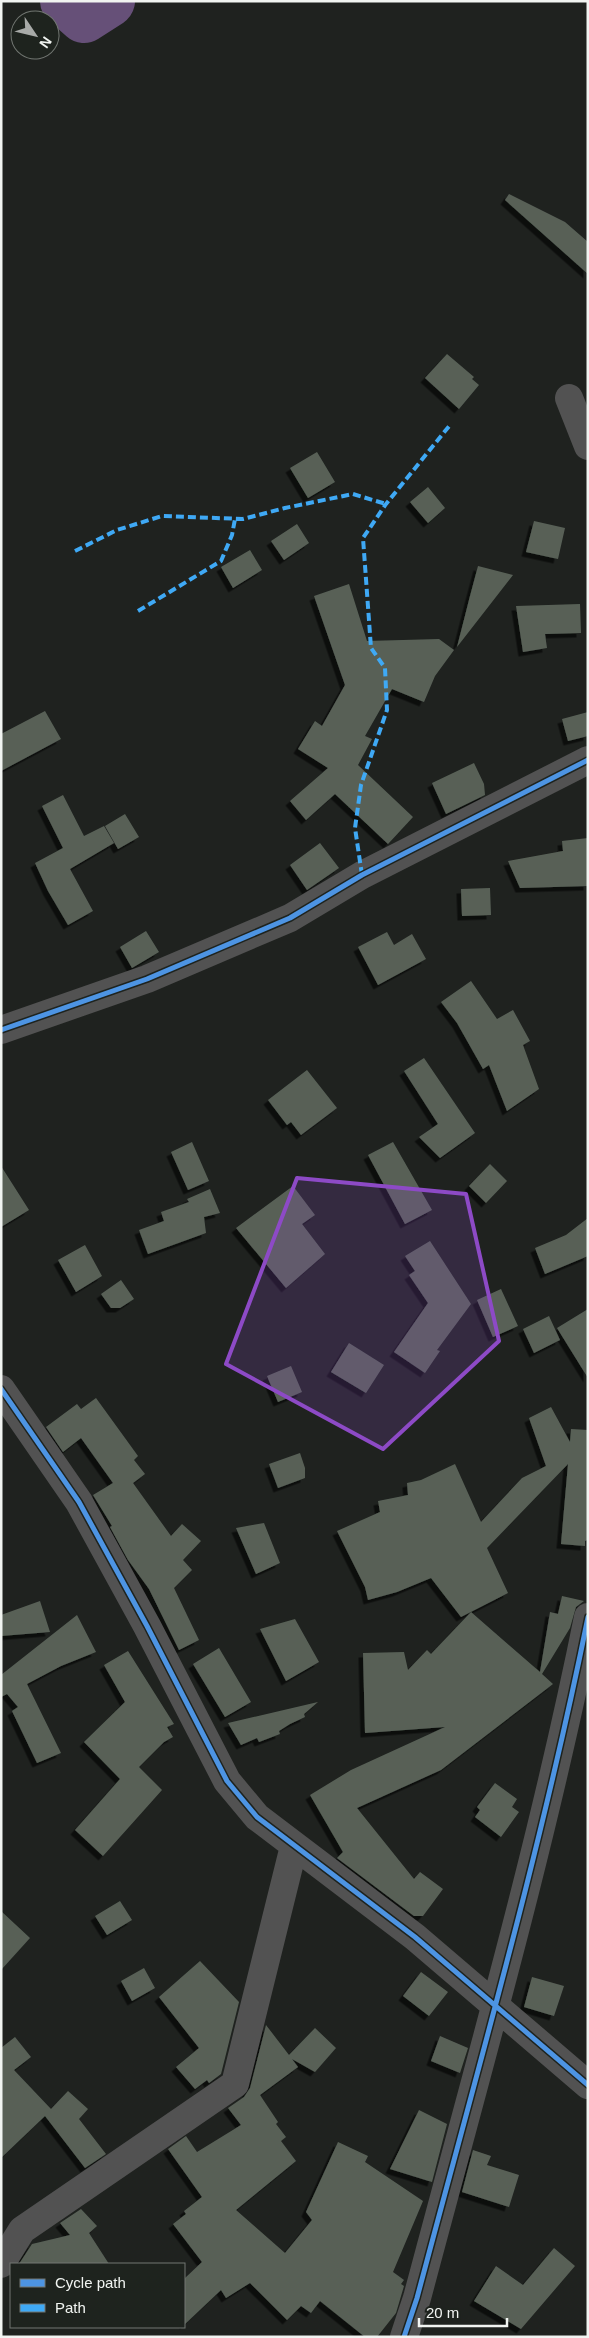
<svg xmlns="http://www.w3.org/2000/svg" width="589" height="2338" viewBox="0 0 589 2338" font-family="Helvetica,sans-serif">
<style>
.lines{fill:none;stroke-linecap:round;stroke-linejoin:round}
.river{stroke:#665078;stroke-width:52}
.building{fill:#586157;filter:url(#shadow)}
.minor{stroke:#525252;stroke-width:28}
.quiet{stroke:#3fa9f5;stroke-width:4;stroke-dasharray:8 4;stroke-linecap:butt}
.cycleway-casing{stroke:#1e231e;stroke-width:8}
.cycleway{stroke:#4d94e3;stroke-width:5}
.marked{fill:#8d4ac6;fill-opacity:0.2;stroke:#8d4ac6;stroke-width:4;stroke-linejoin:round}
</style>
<defs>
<filter id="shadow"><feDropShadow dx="-4.5" dy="4.5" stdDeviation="0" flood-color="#0009"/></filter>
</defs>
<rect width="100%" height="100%" fill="#1f221f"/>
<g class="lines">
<path class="river" d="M 66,1 L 84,17 L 109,1"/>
</g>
<path class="building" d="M 509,194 L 565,222 L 588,242 L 588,274 L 505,200 Z
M 447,354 L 474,377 L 472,379 L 479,385 L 459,409 L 425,378 Z
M 317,452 L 335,482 L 308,498 L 290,468 Z
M 428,487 L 445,508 L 428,523 L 410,502 Z
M 534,521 L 565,528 L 558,559 L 526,552 Z
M 297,524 L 309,543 L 284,560 L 271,541 Z
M 250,550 L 262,570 L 233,588 L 221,567 Z
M 478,566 L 513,575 L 457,647 L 470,596 Z
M 349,584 L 367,641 L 439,639 L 454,650 L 435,676 L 424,702 L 392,689 L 365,736 L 372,739 L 358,765 L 413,817 L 388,844 L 335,794 L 306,820 L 290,801 L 328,768 L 298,749 L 315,721 L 322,726 L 345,685 L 314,596 Z
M 580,604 L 581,633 L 545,634 L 547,648 L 523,652 L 516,606 Z
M 45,711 L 61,739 L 1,771 L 1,734 Z
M 588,712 L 588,736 L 568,741 L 562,719 Z
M 474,763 L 484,784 L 485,795 L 446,814 L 432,783 Z
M 63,795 L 84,836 L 104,826 L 114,843 L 70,869 L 93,911 L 68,925 L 48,891 L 35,863 L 63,848 L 42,806 Z
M 125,814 L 139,837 L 118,849 L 105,826 Z
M 588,838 L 588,886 L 520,888 L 508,861 L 563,851 L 562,841 Z
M 320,843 L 339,868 L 307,890 L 290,865 Z
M 490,888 L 491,915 L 462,916 L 461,889 Z
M 146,931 L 159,952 L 132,968 L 120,947 Z
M 387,932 L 394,945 L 412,934 L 426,959 L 378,985 L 358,947 Z
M 471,981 L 497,1019 L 513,1010 L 530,1041 L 523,1045 L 539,1089 L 507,1111 L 489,1065 L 483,1069 L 457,1023 L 441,1002 Z
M 424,1058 L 475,1133 L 440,1158 L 419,1137 L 438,1124 L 404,1071 Z
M 307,1070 L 337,1108 L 301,1135 L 291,1122 L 287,1125 L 268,1100 Z
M 192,1142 L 209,1181 L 188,1190 L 171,1152 Z
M 393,1142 L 432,1210 L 405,1224 L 368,1155 Z
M 490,1164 L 507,1181 L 486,1203 L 469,1186 Z
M 1,1166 L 29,1210 L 1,1227 Z
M 293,1186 L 315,1215 L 302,1224 L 325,1254 L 286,1288 L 236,1228 Z
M 210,1189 L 220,1213 L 204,1217 L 206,1233 L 148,1254 L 139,1230 L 164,1221 L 161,1212 L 189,1202 L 187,1199 Z
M 588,1218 L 588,1256 L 545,1274 L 535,1248 L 566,1235 Z
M 430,1241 L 471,1304 L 437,1350 L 440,1351 L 425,1373 L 394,1352 L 428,1303 L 409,1275 L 415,1271 L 405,1256 Z
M 85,1245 L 102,1276 L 76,1292 L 58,1260 Z
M 121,1280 L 134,1299 L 120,1308 L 111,1308 L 101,1294 Z
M 501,1289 L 518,1326 L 493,1337 L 477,1300 Z
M 588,1309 L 588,1378 L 557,1328 Z
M 549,1316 L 560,1340 L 534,1353 L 523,1329 Z
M 349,1343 L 384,1365 L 366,1393 L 331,1372 Z
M 291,1366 L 302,1392 L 278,1402 L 267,1376 Z
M 96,1398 L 138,1456 L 134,1460 L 145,1474 L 133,1483 L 171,1536 L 182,1524 L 201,1541 L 183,1560 L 192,1570 L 174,1588 L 199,1640 L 179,1650 L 149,1589 L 128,1560 L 110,1527 L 112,1526 L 93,1495 L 113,1483 L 81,1438 L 63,1452 L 46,1427 L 77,1404 L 81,1409 Z
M 551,1407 L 570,1442 L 571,1429 L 588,1430 L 588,1540 L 585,1541 L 585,1546 L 561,1544 L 568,1464 L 487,1548 L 508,1593 L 461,1617 L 431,1578 L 397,1592 L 368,1600 L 365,1587 L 337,1531 L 380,1512 L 378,1501 L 408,1495 L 407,1483 L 421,1480 L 455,1464 L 481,1522 L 522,1478 L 546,1466 L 529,1418 Z
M 300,1453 L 305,1468 L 305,1478 L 278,1488 L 269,1464 Z
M 264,1523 L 280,1563 L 256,1574 L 236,1528 Z
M 562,1596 L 584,1601 L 576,1607 L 570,1628 L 542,1674 L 553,1684 L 441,1770 L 357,1808 L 414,1879 L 420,1872 L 443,1889 L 423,1916 L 414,1916 L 337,1858 L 343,1852 L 310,1795 L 351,1770 L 445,1727 L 365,1733 L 363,1653 L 404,1652 L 408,1670 L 427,1650 L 431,1654 L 471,1612 L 540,1672 L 550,1612 L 558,1614 Z
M 40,1601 L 50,1632 L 1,1636 L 1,1615 Z
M 77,1615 L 96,1652 L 61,1666 L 27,1684 L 61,1753 L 37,1763 L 12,1711 L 18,1707 L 7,1694 L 1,1697 L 1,1675 Z
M 295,1619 L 319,1662 L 286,1681 L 260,1629 Z
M 219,1648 L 251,1702 L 225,1717 L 193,1664 Z
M 128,1651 L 174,1724 L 167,1727 L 173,1737 L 164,1742 L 139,1767 L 162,1790 L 103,1856 L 75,1830 L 120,1779 L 84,1742 L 125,1702 L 104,1665 Z
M 318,1702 L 304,1714 L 305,1717 L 290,1724 L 279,1731 L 280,1734 L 259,1742 L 257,1738 L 241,1745 L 228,1723 Z
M 495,1783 L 517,1799 L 512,1807 L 519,1812 L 501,1837 L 475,1817 L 480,1810 L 477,1807 Z
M 120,1901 L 132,1920 L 107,1935 L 95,1916 Z
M 1,1911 L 30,1938 L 1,1970 Z
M 200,1961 L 239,2002 L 221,2074 L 209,2083 L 207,2080 L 195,2089 L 176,2067 L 199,2048 L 159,1997 Z
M 144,1968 L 155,1988 L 132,2001 L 121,1981 Z
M 421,1972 L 448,1992 L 429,2016 L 403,1996 Z
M 532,1977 L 564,1986 L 554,2016 L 524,2007 Z
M 266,2025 L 289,2055 L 315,2028 L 336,2048 L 315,2072 L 292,2059 L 298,2067 L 260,2095 L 278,2122 L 276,2124 L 286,2137 L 281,2141 L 296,2161 L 236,2210 L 285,2253 L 312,2220 L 306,2212 L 338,2142 L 368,2156 L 365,2162 L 423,2201 L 393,2272 L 404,2280 L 401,2284 L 404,2286 L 396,2313 L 377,2337 L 365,2337 L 320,2301 L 311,2313 L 301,2306 L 287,2320 L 250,2283 L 226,2298 L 221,2290 L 184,2325 L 184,2279 L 202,2262 L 173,2224 L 186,2214 L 184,2211 L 202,2197 L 168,2149 L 186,2136 L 197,2152 L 241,2125 L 228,2108 L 244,2097 L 250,2088 Z
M 440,2036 L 468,2048 L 460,2073 L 431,2061 Z
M 15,2037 L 31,2057 L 14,2070 L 51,2109 L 68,2091 L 88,2109 L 79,2119 L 106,2154 L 85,2168 L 45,2116 L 1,2158 L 1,2048 Z
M 419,2110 L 447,2124 L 432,2182 L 390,2169 Z
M 473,2150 L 491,2156 L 487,2165 L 519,2175 L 509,2207 L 462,2192 Z
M 81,2209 L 97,2226 L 89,2233 L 109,2264 L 19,2264 L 32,2244 L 70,2235 L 60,2223 Z
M 554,2248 L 575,2266 L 521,2329 L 474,2301 L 496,2266 L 523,2285 Z"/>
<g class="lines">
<path class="minor" d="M 569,398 L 588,446
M 1,1030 L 147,979 L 290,918 L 362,875 L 588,760
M 1,1389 L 79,1502 L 147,1626 L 227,1781 L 257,1817 L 415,1937 L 588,2085
M 1,2264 L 22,2230 L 235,2084 L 294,1846
M 404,2337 L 417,2298 C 477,2072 542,1846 588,1617"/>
<path class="quiet" d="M 75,551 L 117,530 L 162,516 L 243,519 L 285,508 L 353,494 L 386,504
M 138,611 L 221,561 L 232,535 L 235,519
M 362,875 L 355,828 L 361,785 L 387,710 L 385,668 L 371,648 L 363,538 L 386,504 L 450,425"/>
<defs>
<path id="cycleway" d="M 1,1030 L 147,979 L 290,918 L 362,875 L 588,760
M 1,1389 L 79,1502 L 147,1626 L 227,1781 L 257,1817 L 415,1937 L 588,2085
M 404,2337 L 417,2298 C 477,2072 542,1846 588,1617"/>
</defs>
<use href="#cycleway" class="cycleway-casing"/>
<use href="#cycleway" class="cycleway"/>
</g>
<path class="marked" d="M 297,1178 L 466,1194 L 499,1341 L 383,1449 L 226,1364 Z"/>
<rect width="589" height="2338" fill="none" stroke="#f1f4f1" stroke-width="5"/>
<rect x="10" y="2263" width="175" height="65" fill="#1e231e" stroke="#727772"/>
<rect x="20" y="2279" width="25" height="8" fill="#4d94e3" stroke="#727772"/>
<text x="55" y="2288" font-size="15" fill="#f1f4f1">Cycle path</text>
<rect x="20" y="2304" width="25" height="8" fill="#3fa9f5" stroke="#727772"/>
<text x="55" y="2313" font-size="15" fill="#f1f4f1">Path</text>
<g transform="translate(35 35) rotate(125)"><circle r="24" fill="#1e231e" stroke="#727772"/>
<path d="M0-4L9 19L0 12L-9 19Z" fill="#a8aaa8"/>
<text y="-8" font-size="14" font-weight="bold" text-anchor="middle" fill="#f1f4f1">N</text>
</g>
<path d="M419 2318v8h88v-8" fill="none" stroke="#f1f4f1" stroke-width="2.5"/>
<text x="426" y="2318" font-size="15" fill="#f1f4f1" stroke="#1e231e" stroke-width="4" paint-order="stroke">20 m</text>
</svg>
